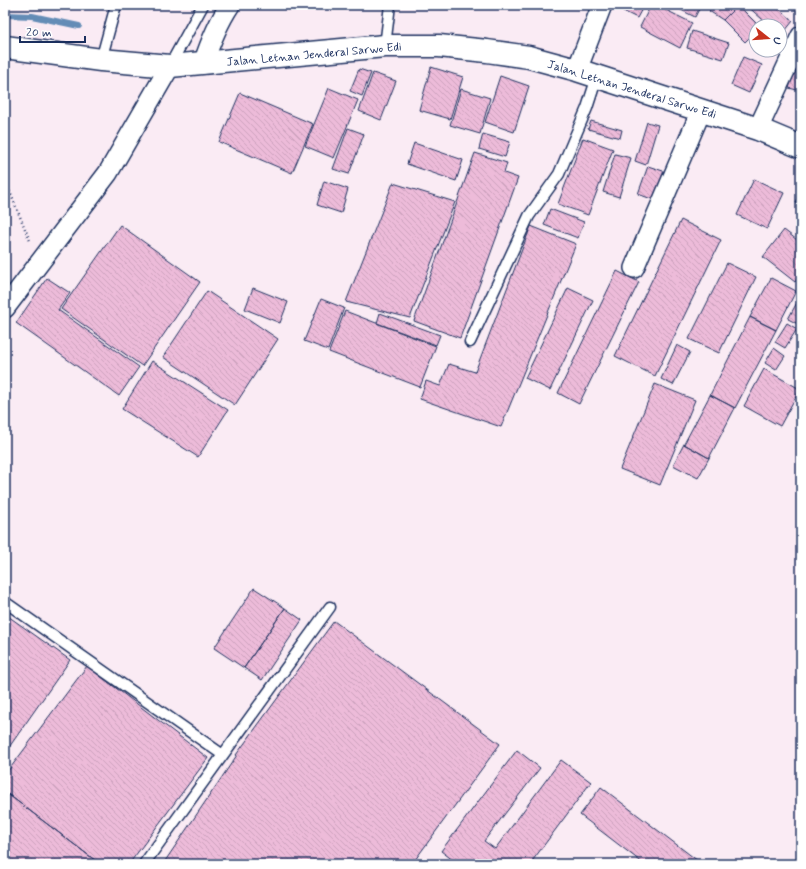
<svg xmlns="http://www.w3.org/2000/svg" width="806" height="869" viewBox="0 0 806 869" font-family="Mynerve,sans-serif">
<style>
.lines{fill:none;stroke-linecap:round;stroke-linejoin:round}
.stream{stroke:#638cb6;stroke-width:6}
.building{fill:url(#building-back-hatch);stroke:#1b2f5e}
.lane-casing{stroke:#1b2f5e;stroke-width:13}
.street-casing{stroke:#1b2f5e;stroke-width:22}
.secondary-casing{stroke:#1b2f5e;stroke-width:25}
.path{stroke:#1b2f5e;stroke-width:2.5;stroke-dasharray:1 3;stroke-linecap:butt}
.lane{stroke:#fff;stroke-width:10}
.street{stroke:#fff;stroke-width:19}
.secondary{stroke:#fff;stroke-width:22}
.labels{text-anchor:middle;stroke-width:3;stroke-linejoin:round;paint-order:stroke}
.street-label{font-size:12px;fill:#1b2f5e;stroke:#fff}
</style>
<defs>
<pattern id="building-back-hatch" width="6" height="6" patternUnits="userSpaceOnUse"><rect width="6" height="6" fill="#edbbd9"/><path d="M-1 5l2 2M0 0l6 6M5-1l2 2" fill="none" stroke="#cba1bd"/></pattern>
</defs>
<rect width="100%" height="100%" fill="#faebf4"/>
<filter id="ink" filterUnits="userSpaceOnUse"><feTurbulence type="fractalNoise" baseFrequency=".025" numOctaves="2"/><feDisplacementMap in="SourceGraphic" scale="8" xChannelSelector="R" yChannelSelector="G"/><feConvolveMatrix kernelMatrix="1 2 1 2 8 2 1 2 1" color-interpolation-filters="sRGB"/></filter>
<g filter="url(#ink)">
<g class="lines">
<path class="stream" d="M 5,15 L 32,16 L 79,26"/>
</g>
<path class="building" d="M 616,5 L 644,5 L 637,18 L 615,7 Z
M 651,5 L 656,5 L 692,23 L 680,48 L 640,27 Z
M 671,5 L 701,5 L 695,17 Z
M 715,5 L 738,5 L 723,20 L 709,11 Z
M 738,5 L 759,26 L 756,26 L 756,31 L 745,42 L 723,20 Z
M 746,5 L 775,5 L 793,21 L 781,36 L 780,26 L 770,26 Z
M 692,31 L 729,43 L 723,59 L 687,48 Z
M 756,40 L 756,48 L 752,44 Z
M 758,50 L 774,50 L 767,58 Z
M 801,51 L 801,91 L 789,88 Z
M 743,57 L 762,65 L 749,93 L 731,85 Z
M 431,67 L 463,77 L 450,119 L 419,110 Z
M 359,69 L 371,73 L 362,96 L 350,91 Z
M 373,73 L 396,81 L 381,120 L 359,111 Z
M 500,76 L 529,86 L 514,132 L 485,122 Z
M 329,88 L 358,100 L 334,158 L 305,146 Z
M 461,89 L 490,98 L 480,134 L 450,125 Z
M 240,93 L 313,124 L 292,173 L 219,142 Z
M 591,121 L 622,130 L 620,138 L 588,129 Z
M 647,122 L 658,125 L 646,165 L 635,161 Z
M 348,128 L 364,134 L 349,174 L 333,169 Z
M 483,134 L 510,142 L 505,157 L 479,149 Z
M 583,138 L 613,149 L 588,215 L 558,204 Z
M 414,143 L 463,160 L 456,181 L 407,164 Z
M 475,153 L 507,163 L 504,173 L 518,178 L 460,338 L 414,321 Z
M 615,154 L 631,158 L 619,197 L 603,192 Z
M 648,166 L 666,172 L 657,201 L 638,194 Z
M 754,179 L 784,193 L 767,229 L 737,215 Z
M 324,181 L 348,189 L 341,213 L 317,205 Z
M 393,183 L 455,202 L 410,318 L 346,302 Z
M 801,189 L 801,205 L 796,203 Z
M 550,209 L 584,222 L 578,238 L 544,225 Z
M 681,220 L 721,240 L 655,376 L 615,356 Z
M 120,225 L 200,282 L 142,366 L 61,309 Z
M 531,226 L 576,244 L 501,427 L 420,399 L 426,381 L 440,386 L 449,364 L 475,372 Z
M 784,230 L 801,243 L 801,274 L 795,282 L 763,257 Z
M 727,263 L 756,277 L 719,353 L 689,339 Z
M 617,271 L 639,282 L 579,404 L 558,393 Z
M 47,278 L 70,293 L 58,310 L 139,367 L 119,396 L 16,323 Z
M 771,278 L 796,291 L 776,330 L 750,317 Z
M 253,288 L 288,302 L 280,323 L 245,309 Z
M 568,288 L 593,300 L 550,390 L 525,378 Z
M 207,291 L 278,339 L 235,405 L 163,357 Z
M 800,297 L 801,319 L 798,324 L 788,319 Z
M 321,299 L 344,308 L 328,350 L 304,341 Z
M 345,311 L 436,346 L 420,387 L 329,352 Z
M 380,313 L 440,335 L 436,345 L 377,323 Z
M 750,317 L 776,330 L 735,408 L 710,395 Z
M 787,323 L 797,329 L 785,348 L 775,342 Z
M 801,331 L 801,342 L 796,339 Z
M 677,345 L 690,352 L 673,385 L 661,379 Z
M 774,348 L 785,356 L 776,370 L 765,363 Z
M 152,361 L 228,410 L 198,457 L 122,409 Z
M 764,369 L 800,389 L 780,426 L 744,406 Z
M 655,384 L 695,400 L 660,485 L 620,469 Z
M 710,395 L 735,408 L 709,458 L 684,444 Z
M 684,444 L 709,458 L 698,478 L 673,465 Z
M 254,588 L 285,608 L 244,668 L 214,648 Z
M 285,608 L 302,620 L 262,680 L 244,668 Z
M 5,614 L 70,660 L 5,753 Z
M 334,621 L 500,744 L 412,864 L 163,864 L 237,755 L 236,755 Z
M 87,666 L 208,758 L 129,864 L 100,864 L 5,792 L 5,775 Z
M 517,750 L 540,768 L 484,841 L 495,849 L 561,760 L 591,782 L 530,864 L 458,864 L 441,851 Z
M 601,787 L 702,864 L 644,864 L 580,815 Z
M 5,792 L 100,864 L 5,864 Z"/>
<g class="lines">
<defs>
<path id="lane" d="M 385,46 L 390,5
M 101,60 L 116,5
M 170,65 L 203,5
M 470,342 L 529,216 L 559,174 L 587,108 L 597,77
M 5,602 L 223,755
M 144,864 L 330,607"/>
<path id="street" d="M 203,64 C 210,43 218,23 230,5
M 577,70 L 602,5
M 758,129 L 801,36
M 634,268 L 701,111
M 5,308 L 108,173 L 170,66"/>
<path id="secondary" d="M 5,47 L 101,60 L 170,66 L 385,46 L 439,46 L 487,51 L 529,57 L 577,70 L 758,129 L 801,147"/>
</defs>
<use href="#lane" class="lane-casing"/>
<use href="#street" class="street-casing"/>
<use href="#secondary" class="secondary-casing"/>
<path class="path" d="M 5,180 L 30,241"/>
<use href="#lane" class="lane"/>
<use href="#street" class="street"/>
<use href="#secondary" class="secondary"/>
</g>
</g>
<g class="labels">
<g class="street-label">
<text transform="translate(314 54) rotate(-5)" y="4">Jalan Letnan Jenderal Sarwo Edi</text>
<text transform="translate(632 89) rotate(17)" y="4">Jalan Letnan Jenderal Sarwo Edi</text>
</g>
</g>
<rect width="806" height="869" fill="none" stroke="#fff" stroke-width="20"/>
<rect x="10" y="10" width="786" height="849" fill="none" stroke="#1b2f5e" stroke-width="1.5" filter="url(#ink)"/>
<g transform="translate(768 38) rotate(107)"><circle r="19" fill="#ffffff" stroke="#a4acbf"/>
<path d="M0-3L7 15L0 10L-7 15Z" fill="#c8321e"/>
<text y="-6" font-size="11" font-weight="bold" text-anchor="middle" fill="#1b2f5e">U</text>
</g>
<path d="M20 36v6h65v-6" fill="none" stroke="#1b2f5e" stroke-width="2"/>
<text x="26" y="36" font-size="12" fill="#1b2f5e" stroke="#ffffff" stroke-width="3" paint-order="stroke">20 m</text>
</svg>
